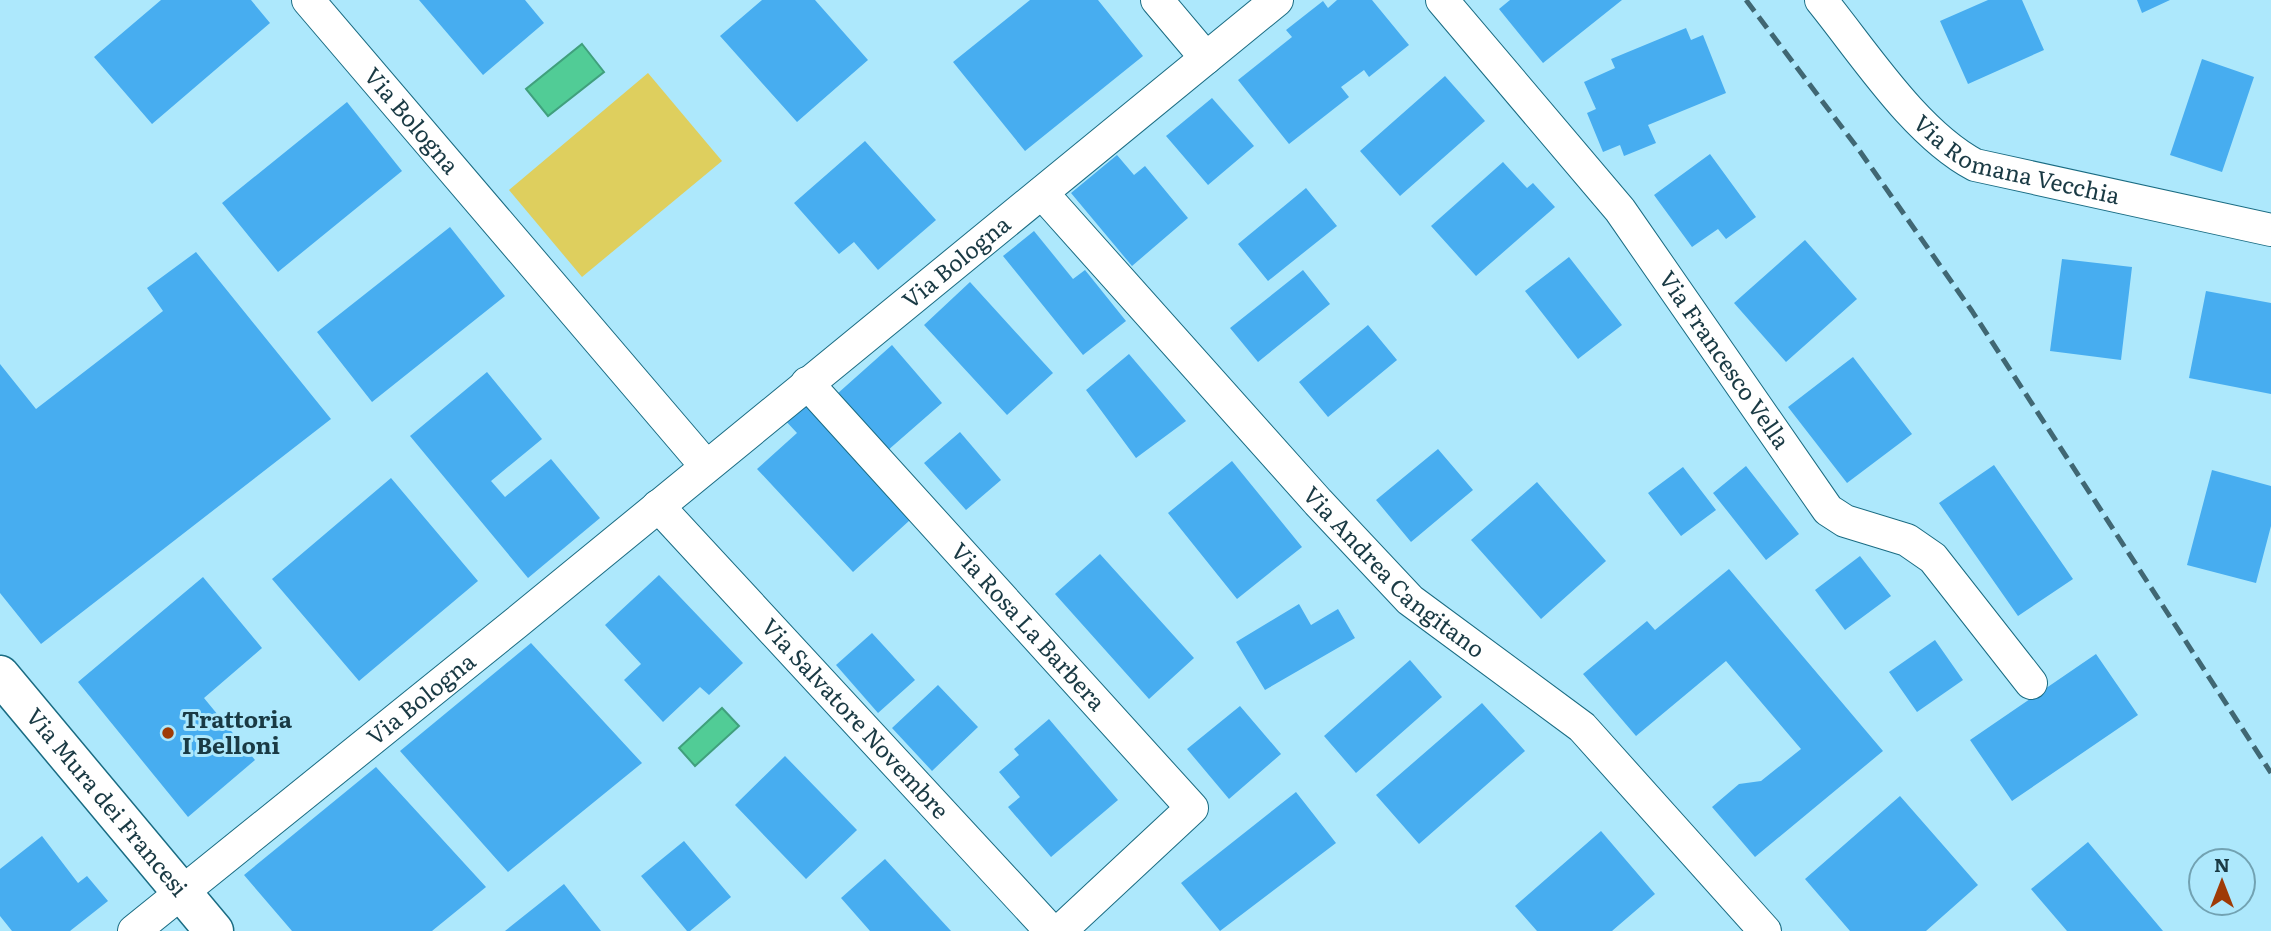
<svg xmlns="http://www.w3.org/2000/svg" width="2271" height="931" viewBox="0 0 2271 931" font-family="Literata,serif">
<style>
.green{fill:#decf5e}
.water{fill:#51cc96;stroke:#40a07d;stroke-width:2}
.building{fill:#47adf0}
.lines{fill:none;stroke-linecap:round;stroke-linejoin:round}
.street-casing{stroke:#1a6c83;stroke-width:34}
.secondary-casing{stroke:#1a6c83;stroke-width:41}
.street{stroke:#fff;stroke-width:32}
.secondary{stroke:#fff;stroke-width:38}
.rail{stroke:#406773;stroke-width:5;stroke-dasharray:14 7;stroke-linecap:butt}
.poi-dot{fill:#9f3b06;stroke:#ade8fc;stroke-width:2.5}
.labels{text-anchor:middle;stroke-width:6;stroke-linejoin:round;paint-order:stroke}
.street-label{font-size:23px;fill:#1a3a44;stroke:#ade8fc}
.poi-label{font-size:23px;font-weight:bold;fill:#1a3a44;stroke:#ade8fc;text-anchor:start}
</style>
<rect width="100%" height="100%" fill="#ade8fc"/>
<path class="green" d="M 648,73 L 722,161 L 582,277 L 509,190 Z"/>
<path class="water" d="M 582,44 L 604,72 L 548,116 L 526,89 Z
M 722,708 L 739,726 L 695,766 L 679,748 Z"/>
<path class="building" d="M 161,0 L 251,0 L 270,23 L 152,124 L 94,57 Z
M 419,0 L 525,0 L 544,23 L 483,75 Z
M 762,0 L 815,0 L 868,60 L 797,122 L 720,36 Z
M 1030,0 L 1098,0 L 1143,56 L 1025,151 L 953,62 Z
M 1337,0 L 1372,0 L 1409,45 L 1369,77 L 1364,70 L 1341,87 L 1349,97 L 1289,144 L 1238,80 L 1292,37 L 1286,30 L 1323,1 L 1328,8 Z
M 1510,0 L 1622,0 L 1543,63 L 1499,9 Z
M 1988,0 L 2022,0 L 2044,50 L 1968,84 L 1940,21 Z
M 2137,0 L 2170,0 L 2142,13 Z
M 1686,28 L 1691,40 L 1703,35 L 1726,93 L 1648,125 L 1656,143 L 1624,156 L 1620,145 L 1603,152 L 1587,113 L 1596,109 L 1584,82 L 1615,68 L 1611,59 Z
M 2202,59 L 2254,77 L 2222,172 L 2170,155 Z
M 1445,76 L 1485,121 L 1400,196 L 1360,151 Z
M 1212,98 L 1254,146 L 1208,185 L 1166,136 Z
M 347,102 L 402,171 L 278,272 L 222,203 Z
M 865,141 L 936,220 L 878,270 L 854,242 L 839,254 L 794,203 Z
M 1710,154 L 1756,217 L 1726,239 L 1718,229 L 1692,247 L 1654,195 Z
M 1117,155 L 1134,175 L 1145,166 L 1188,218 L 1132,266 L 1071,193 Z
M 1503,162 L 1527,188 L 1533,183 L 1555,207 L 1476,276 L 1431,226 Z
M 1306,188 L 1337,226 L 1268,281 L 1238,244 Z
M 450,227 L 505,296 L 372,402 L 317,332 Z
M 1034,231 L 1073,279 L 1085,270 L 1126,321 L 1083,355 L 1003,256 Z
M 1805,240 L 1857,299 L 1786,362 L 1734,303 Z
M 196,252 L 331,419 L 41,644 L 0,593 L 0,364 L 36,409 L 163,311 L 147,288 Z
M 1569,257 L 1622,325 L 1578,359 L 1525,291 Z
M 2062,259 L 2132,267 L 2121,360 L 2050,351 Z
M 1303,270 L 1330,304 L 1258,362 L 1230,328 Z
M 970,282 L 1053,373 L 1007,415 L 924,325 Z
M 2206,291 L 2271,303 L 2271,394 L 2189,378 Z
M 1368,325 L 1397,360 L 1328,417 L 1299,382 Z
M 892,345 L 942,403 L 887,451 L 837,394 Z
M 1129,354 L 1186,421 L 1136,458 L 1086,390 Z
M 1853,357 L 1912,434 L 1847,483 L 1788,407 Z
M 487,372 L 542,439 L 491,481 L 505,497 L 551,459 L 600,518 L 528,578 L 410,436 Z
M 801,400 L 910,520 L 853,572 L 757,469 L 797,433 L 783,418 Z
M 960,432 L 1001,480 L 966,510 L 924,463 Z
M 1438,449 L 1473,490 L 1411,542 L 1376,500 Z
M 1232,461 L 1302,547 L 1237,599 L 1168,513 Z
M 1994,465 L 2073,579 L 2018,616 L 1939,503 Z
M 1746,466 L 1799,534 L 1766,560 L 1713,493 Z
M 1683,467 L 1716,510 L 1681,536 L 1648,493 Z
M 2212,470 L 2271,486 L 2271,526 L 2256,583 L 2187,565 Z
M 391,478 L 478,581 L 359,681 L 272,579 Z
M 1537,482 L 1606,561 L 1541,619 L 1471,540 Z
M 1100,554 L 1194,658 L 1149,699 L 1055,594 Z
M 1860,556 L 1891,596 L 1845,630 L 1815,590 Z
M 1729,569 L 1883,751 L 1755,857 L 1712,807 L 1739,784 L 1761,781 L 1801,749 L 1726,661 L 1636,736 L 1583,674 L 1647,621 L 1655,630 Z
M 659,575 L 743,663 L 709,695 L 700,687 L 663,722 L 624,680 L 641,664 L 605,625 Z
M 203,577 L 262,648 L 204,698 L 255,760 L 188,817 L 78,682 Z
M 1299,604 L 1311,625 L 1338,609 L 1355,638 L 1265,690 L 1236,642 Z
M 872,633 L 915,680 L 878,713 L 836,665 Z
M 1935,640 L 1963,680 L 1917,712 L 1889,672 Z
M 531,643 L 642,763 L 508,872 L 400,751 Z
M 2096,654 L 2138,715 L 2012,801 L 1970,740 Z
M 1410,660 L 1442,697 L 1356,773 L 1324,736 Z
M 938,685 L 978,727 L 932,771 L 892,728 Z
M 1482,703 L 1525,751 L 1419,844 L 1376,795 Z
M 1240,706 L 1281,754 L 1229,799 L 1187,749 Z
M 1049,719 L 1118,800 L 1051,857 L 1008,807 L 1020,797 L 999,772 L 1019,755 L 1014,749 Z
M 785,756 L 857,830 L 806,879 L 735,805 Z
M 376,767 L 486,887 L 432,931 L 292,931 L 244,875 Z
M 1296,792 L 1336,843 L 1220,931 L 1181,883 Z
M 1900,796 L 1978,885 L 1926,931 L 1850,931 L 1805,879 Z
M 1601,831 L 1655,894 L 1612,931 L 1537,931 L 1515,906 Z
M 42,836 L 78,883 L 87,876 L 108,901 L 70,931 L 12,931 L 0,916 L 0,869 Z
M 684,841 L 731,897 L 690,931 L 687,931 L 641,876 Z
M 2088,842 L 2163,931 L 2067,931 L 2031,889 Z
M 885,859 L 951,931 L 870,931 L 841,898 Z
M 564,884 L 601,931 L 505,931 Z"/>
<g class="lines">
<defs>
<g id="street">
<path id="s1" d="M 308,0 L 706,466"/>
<path d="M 1157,0 L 1206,58"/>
<path id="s2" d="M 1442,0 L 1620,210 L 1828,510 L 1845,521 L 1907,540 L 1933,558 L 2031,683"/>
<path id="s3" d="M 1821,0 C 1864,53 1915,133 1975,165 L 2271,230"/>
<path id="s4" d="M 1042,193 L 1318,502 L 1410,600 L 1582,727 L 1765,931"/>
<path id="s5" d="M 807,383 L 1192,808 L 1060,931"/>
<path id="s6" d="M 658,506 L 1051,931"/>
<path id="s7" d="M 134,931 L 516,623 L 1277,0"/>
</g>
<g id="secondary">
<path id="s8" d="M 0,675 L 214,931"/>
</g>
</defs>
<use href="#street" class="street-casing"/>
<use href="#secondary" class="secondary-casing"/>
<use href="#street" class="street"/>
<use href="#secondary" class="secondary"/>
<path class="rail" d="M 1746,0 L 1859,150 L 1972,311 L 2271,773"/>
</g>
<circle class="poi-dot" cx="168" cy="733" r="7"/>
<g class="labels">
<g class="street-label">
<text dy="8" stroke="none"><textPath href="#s1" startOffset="159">Via Bologna</textPath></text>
<text dy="8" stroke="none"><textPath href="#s3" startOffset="264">Via Romana Vecchia</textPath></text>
<text dy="8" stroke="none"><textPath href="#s7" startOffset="1060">Via Bologna</textPath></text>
<text dy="8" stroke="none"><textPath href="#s2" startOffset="458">Via Francesco Vella</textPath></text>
<text dy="8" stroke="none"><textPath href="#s4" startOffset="518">Via Andrea Cangitano</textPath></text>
<text dy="8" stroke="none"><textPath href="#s5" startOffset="329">Via Rosa La Barbera</textPath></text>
<text dy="8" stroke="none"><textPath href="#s7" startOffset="369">Via Bologna</textPath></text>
<text dy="8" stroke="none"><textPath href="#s6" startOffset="290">Via Salvatore Novembre</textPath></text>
<text dy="8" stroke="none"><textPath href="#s8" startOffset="166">Via Mura dei Francesi</textPath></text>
</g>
<g class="poi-label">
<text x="182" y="728">Trattoria<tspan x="182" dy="26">I Belloni</tspan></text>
</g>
</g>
<g transform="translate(2222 882)"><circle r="33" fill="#ade8fc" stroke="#72a2b2" stroke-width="2"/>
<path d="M0-5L12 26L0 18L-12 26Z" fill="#9f3b06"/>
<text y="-10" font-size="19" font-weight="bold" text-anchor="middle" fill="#1a3a44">N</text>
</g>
</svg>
